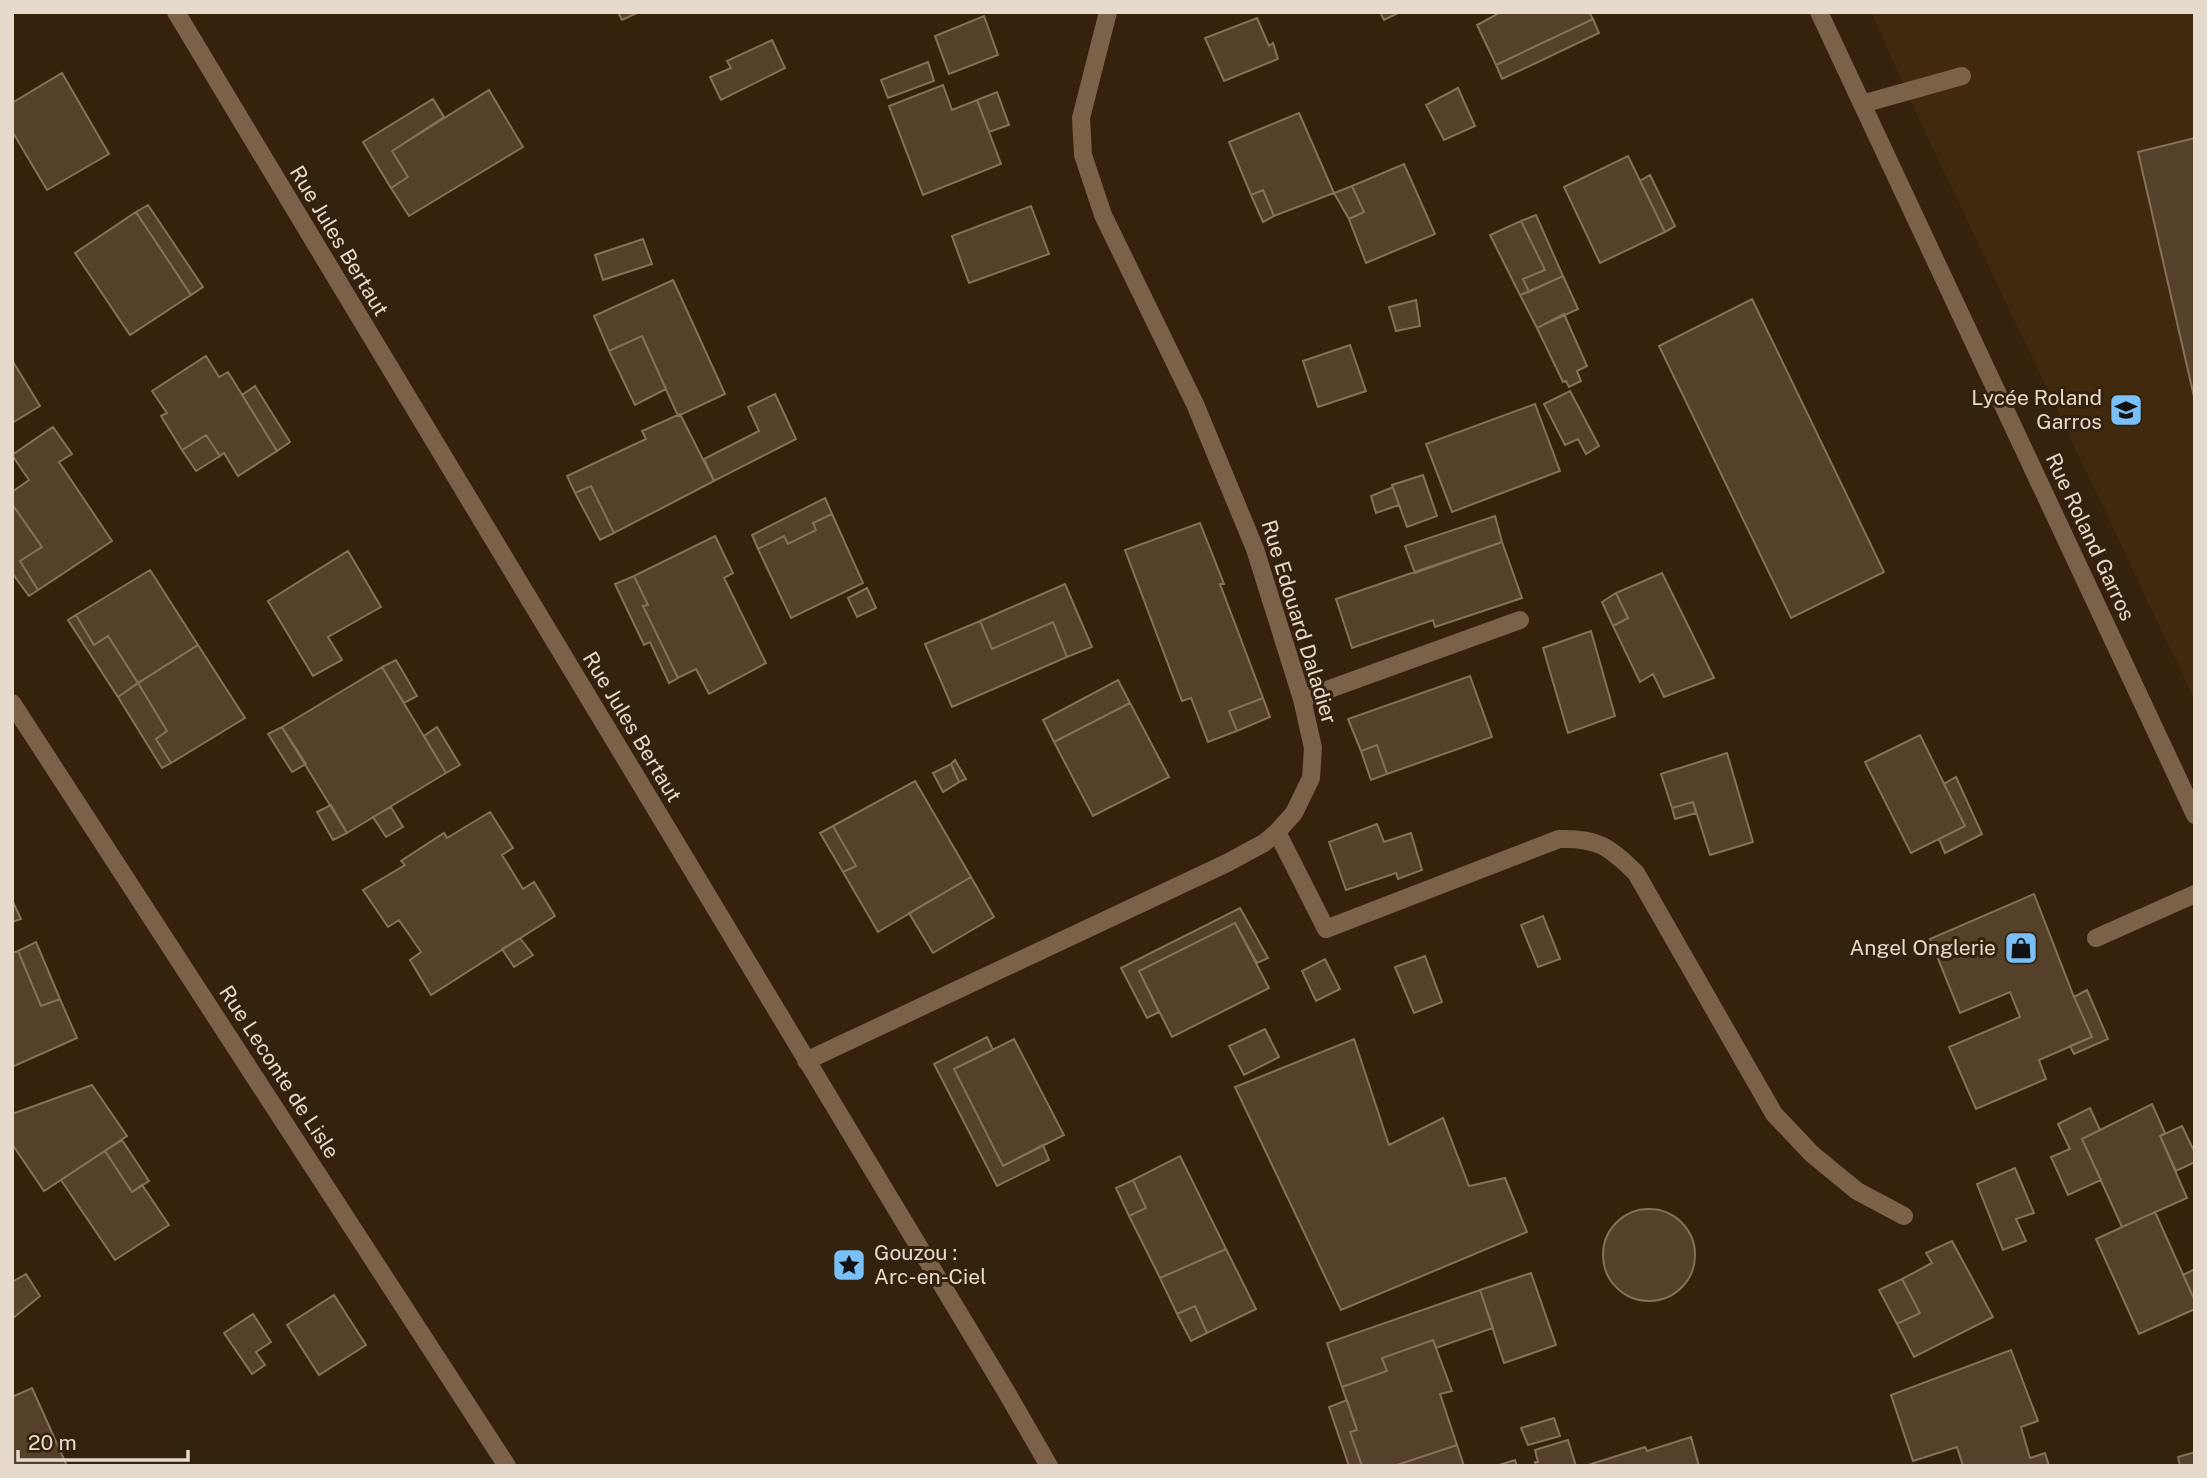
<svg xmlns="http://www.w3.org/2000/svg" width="2207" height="1478" viewBox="0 0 2207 1478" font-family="'Public Sans',sans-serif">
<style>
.built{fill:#41290d}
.building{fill:#55402a;stroke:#877059;stroke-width:2}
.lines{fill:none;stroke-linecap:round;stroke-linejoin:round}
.minor{stroke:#7b6147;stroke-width:18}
.labels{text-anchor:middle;stroke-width:6;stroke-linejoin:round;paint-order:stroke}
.street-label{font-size:21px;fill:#e6dacd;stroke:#35220c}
.poi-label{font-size:21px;fill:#e6dacd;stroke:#35220c;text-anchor:end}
</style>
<rect width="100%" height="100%" fill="#35220c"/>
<path class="built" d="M 1871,12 L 2195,12 L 2195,701 L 1919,119 Z"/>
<path class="building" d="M 618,12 L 639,12 L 622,20 Z
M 1380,12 L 1400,12 L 1384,20 Z
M 1501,12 L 1589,12 L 1593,19 L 1496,65 L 1477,25 Z
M 984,16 L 998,55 L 949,74 L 935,36 Z
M 1257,18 L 1269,46 L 1273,43 L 1278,59 L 1224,81 L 1205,38 Z
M 1593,19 L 1599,33 L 1502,79 L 1496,65 Z
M 772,40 L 785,68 L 721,100 L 710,77 L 731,68 L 727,61 Z
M 928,62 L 934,81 L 888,98 L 881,80 Z
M 62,73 L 109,154 L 47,190 L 12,131 L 12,103 Z
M 943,85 L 952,110 L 977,100 L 1001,164 L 923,195 L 889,106 Z
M 1458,88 L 1475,126 L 1444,140 L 1426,105 Z
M 489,90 L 523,147 L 409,216 L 391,188 L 408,177 L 392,151 Z
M 997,92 L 1009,125 L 989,132 L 977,100 Z
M 433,99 L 444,117 L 392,151 L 408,177 L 391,188 L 363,142 Z
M 1299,113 L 1334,193 L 1274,216 L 1263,190 L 1251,195 L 1229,142 Z
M 2195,138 L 2195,401 L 2138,152 Z
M 1628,156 L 1665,232 L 1600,263 L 1564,187 Z
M 1404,164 L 1435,234 L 1366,263 L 1349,219 L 1364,212 L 1352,186 Z
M 1650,175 L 1675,226 L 1665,232 L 1640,181 Z
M 1352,186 L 1364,212 L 1349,219 L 1334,193 Z
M 1263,190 L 1274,216 L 1263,222 L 1251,195 Z
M 148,205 L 203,287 L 191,295 L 136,212 Z
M 1031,206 L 1049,254 L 969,283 L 952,236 Z
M 136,212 L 191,295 L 130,335 L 75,253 Z
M 1536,215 L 1563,276 L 1529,292 L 1523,279 L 1545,270 L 1521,221 Z
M 1521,221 L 1545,270 L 1523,279 L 1529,292 L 1520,295 L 1490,235 Z
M 643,239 L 652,264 L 603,280 L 595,255 Z
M 1563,276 L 1578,309 L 1537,328 L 1520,295 Z
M 673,280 L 725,394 L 678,416 L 642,336 L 609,351 L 594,316 Z
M 1752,299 L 1884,572 L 1791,618 L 1659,346 Z
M 1416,300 L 1420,326 L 1396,331 L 1389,307 Z
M 1564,314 L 1587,366 L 1577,371 L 1581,381 L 1569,387 L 1566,381 L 1563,382 L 1537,328 Z
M 642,336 L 666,389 L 635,405 L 609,351 Z
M 1350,345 L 1366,391 L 1318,407 L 1303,361 Z
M 206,356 L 219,377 L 228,372 L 277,451 L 238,476 L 224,453 L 220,456 L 206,435 L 182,450 L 161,416 L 167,413 L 152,391 Z
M 12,360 L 40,406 L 12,423 Z
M 255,386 L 290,442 L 277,451 L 242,395 Z
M 1570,391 L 1599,446 L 1586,454 L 1578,439 L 1565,445 L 1544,404 Z
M 775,394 L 796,439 L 714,481 L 704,459 L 759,431 L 748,407 Z
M 1535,404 L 1560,471 L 1452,512 L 1426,444 Z
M 680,414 L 714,481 L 614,533 L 591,486 L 575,493 L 567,476 L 646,439 L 642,431 Z
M 53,427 L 72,454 L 59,462 L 112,541 L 38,590 L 20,561 L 42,547 L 12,504 L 12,492 L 29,480 L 12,455 Z
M 206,435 L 220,456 L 196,471 L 182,450 Z
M 1423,475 L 1437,516 L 1407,527 L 1392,485 Z
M 591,486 L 614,533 L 600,540 L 575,493 Z
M 1393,487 L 1399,505 L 1376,513 L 1371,496 Z
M 825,498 L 832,514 L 813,523 L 816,530 L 788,544 L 784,536 L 758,549 L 752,535 Z
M 12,504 L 42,547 L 20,561 L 38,590 L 29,596 L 12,573 Z
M 832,514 L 863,583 L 791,618 L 758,549 L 784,536 L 788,544 L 816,530 L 813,523 Z
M 1495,516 L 1502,542 L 1415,573 L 1405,546 Z
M 1200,523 L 1224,584 L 1220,584 L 1263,698 L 1229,711 L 1237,731 L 1208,742 L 1191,698 L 1182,701 L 1125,550 Z
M 715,536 L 733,573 L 724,578 L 766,663 L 709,694 L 696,669 L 678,678 L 643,606 L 648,605 L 634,576 Z
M 1502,542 L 1522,598 L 1435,627 L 1433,620 L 1352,648 L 1336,599 Z
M 348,551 L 381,607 L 328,637 L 342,660 L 313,676 L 268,601 Z
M 150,570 L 198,645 L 138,683 L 108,636 L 94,645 L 76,615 Z
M 1662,573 L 1714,678 L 1664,697 L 1653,674 L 1640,682 L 1613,626 L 1628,618 L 1616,593 Z
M 634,576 L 648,605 L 643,606 L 678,678 L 669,683 L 650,642 L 644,645 L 615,584 Z
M 1065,584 L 1092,647 L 1067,657 L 1053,622 L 992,649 L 980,621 Z
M 867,588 L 876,608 L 857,617 L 848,598 Z
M 1616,593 L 1628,618 L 1613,626 L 1602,602 Z
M 76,615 L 94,645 L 108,636 L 138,683 L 118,697 L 68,620 Z
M 980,621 L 992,649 L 1053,622 L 1067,657 L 952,707 L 925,644 Z
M 1591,631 L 1615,716 L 1568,733 L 1543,648 Z
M 198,645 L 245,718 L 171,763 L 156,739 L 167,731 L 138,683 Z
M 396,660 L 417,696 L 404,703 L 382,667 Z
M 382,667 L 446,773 L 347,833 L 282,727 Z
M 1470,676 L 1492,737 L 1387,774 L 1377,745 L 1361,751 L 1348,719 Z
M 1118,680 L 1130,703 L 1054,742 L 1043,720 Z
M 138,683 L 167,731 L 156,739 L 171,763 L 162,768 L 118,697 Z
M 1263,698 L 1270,717 L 1237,731 L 1229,711 Z
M 1130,703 L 1169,777 L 1093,816 L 1054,742 Z
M 282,727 L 306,764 L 292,772 L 268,734 Z
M 437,727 L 460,765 L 446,773 L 424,736 Z
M 1920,735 L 1965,826 L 1911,853 L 1865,762 Z
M 1377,745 L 1387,774 L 1371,780 L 1361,751 Z
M 1727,753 L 1753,842 L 1710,855 L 1693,802 L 1672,808 L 1661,774 Z
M 955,760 L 966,779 L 959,782 L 951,764 Z
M 951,764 L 959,782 L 943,792 L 933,773 Z
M 1956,777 L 1982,834 L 1945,853 L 1939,839 L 1965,826 L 1944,784 Z
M 915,781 L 971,877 L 878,932 L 843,872 L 856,866 L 833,826 Z
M 1693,802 L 1696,813 L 1675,819 L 1672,808 Z
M 331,805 L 347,833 L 333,840 L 317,812 Z
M 391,807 L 403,827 L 386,837 L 373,817 Z
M 490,812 L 513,848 L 502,855 L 523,889 L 534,882 L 555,916 L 431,995 L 410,960 L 421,952 L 399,920 L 388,927 L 363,890 L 405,865 L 401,861 L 444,833 L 447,838 Z
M 1377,824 L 1384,842 L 1411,833 L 1422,870 L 1398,879 L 1396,873 L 1346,890 L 1329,842 Z
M 833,826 L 856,866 L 843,872 L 820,833 Z
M 971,877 L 994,917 L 933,953 L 909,913 Z
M 2034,894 L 2074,997 L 2092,1037 L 2039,1060 L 2046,1079 L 1976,1109 L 1949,1047 L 2020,1017 L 2010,992 L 1960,1013 L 1930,939 Z
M 12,900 L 21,919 L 12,922 Z
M 1240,908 L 1268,958 L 1257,963 L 1235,923 L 1139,971 L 1159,1012 L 1147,1018 L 1121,968 Z
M 1543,916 L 1560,959 L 1538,967 L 1521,925 Z
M 1235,923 L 1269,988 L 1172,1037 L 1139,971 Z
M 520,938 L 533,955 L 514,967 L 502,949 Z
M 36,942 L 60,999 L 41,1006 L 18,951 Z
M 18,951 L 41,1006 L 60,999 L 77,1038 L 12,1067 L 12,953 Z
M 1425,956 L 1442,1002 L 1414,1013 L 1395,967 Z
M 1325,959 L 1340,989 L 1316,1001 L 1302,971 Z
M 2087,990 L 2108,1039 L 2074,1054 L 2070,1046 L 2092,1037 L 2074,997 Z
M 1265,1029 L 1279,1057 L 1244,1075 L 1229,1046 Z
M 987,1037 L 993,1050 L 954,1069 L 1003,1166 L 1043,1145 L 1049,1160 L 997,1186 L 934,1064 Z
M 1014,1039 L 1064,1135 L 1003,1166 L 954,1069 Z
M 1354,1039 L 1389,1145 L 1443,1118 L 1469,1186 L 1505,1178 L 1527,1232 L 1341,1310 L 1235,1087 Z
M 92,1085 L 127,1136 L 44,1191 L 12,1144 L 12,1114 Z
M 2152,1104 L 2165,1133 L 2160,1136 L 2187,1198 L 2122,1227 L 2082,1139 Z
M 2090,1108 L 2100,1130 L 2082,1139 L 2101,1180 L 2068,1195 L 2051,1157 L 2070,1149 L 2058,1124 Z
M 2182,1126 L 2195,1153 L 2195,1162 L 2176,1171 L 2160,1136 Z
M 122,1140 L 149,1181 L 132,1192 L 105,1151 Z
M 105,1151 L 132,1192 L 142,1185 L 169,1225 L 115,1260 L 61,1180 Z
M 1180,1156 L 1226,1249 L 1160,1278 L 1129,1216 L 1146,1208 L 1133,1180 Z
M 2015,1168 L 2034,1213 L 2016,1219 L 2026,1241 L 2003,1250 L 1977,1184 Z
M 1133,1180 L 1146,1208 L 1129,1216 L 1116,1188 Z
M1603 1255a46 46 0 1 1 92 0a46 46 0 1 1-92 0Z
M 2155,1212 L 2195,1301 L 2195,1309 L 2139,1334 L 2096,1239 Z
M 1952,1241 L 1993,1317 L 1914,1357 L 1897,1324 L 1920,1313 L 1902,1279 L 1932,1263 L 1926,1253 Z
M 1226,1249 L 1256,1309 L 1207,1333 L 1195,1306 L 1177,1314 L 1160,1278 Z
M 2195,1269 L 2195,1301 L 2183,1275 Z
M 1531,1273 L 1556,1345 L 1504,1363 L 1480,1290 Z
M 26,1274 L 40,1296 L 12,1319 L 12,1282 Z
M 1902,1279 L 1920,1313 L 1897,1324 L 1879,1290 Z
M 1480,1290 L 1493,1328 L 1436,1348 L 1433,1340 L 1382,1358 L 1387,1371 L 1342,1387 L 1327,1343 Z
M 334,1295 L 366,1345 L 319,1375 L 287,1325 Z
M 1195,1306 L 1207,1333 L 1191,1341 L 1177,1314 Z
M 253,1314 L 271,1342 L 256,1352 L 265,1365 L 252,1374 L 224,1333 Z
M 1433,1340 L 1452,1391 L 1440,1394 L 1457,1445 L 1394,1466 L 1362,1466 L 1350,1432 L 1357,1430 L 1342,1387 L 1387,1371 L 1382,1358 Z
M 2011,1350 L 2038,1421 L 2021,1427 L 2030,1458 L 2045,1453 L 2049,1466 L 1963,1466 L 1957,1447 L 1913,1461 L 1891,1395 Z
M 32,1388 L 67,1466 L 12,1466 L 12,1397 Z
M 1347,1400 L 1357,1430 L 1350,1432 L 1362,1466 L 1349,1466 L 1329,1407 Z
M 1554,1418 L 1560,1436 L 1528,1445 L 1521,1428 Z
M 1691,1437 L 1699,1466 L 1585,1466 L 1645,1447 L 1647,1451 Z
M 1568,1440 L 1576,1466 L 1536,1466 L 1535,1462 L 1538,1462 L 1535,1450 Z
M 1457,1445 L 1464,1466 L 1394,1466 Z
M 2195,1452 L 2195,1466 L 2180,1466 L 2178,1457 Z
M 1515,1460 L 1517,1466 L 1496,1466 Z"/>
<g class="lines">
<path class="minor" d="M 176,12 L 1007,1393 L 1049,1466
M 1819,12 L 2195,815
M 1862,104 L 1962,76
M 1302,699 L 1520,620
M 12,703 L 507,1466
M 1277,832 L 1326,929 L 1559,839 C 1598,838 1608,846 1636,873 L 1774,1114 L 1812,1154 L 1857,1191 L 1904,1216
M 2096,938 L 2195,894
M 806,1061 L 1227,863 L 1264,843 L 1277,832 L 1294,813 L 1311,778 L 1313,748 L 1302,699 L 1255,549 L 1195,404 L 1103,215 L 1083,155 L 1081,118 L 1108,12"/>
</g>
<defs>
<symbol id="school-square" viewBox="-11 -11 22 22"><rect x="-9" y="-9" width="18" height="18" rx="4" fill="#79bff8" stroke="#35220c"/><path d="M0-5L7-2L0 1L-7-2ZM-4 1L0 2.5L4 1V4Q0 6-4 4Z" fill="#111"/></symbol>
<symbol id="shop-square" viewBox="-11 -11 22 22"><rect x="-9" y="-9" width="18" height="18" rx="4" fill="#79bff8" stroke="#35220c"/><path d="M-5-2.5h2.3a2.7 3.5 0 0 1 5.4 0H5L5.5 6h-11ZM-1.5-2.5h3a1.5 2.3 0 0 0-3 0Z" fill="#111"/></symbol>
<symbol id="sight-square" viewBox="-11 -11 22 22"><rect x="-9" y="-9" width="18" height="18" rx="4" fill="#79bff8" stroke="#35220c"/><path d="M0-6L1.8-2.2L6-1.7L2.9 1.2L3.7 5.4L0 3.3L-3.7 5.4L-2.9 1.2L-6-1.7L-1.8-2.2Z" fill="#111"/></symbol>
</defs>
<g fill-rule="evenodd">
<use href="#school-square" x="2107" y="391" width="38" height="38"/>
<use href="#shop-square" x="2002" y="929" width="38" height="38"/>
<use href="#sight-square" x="830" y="1246" width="38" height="38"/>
</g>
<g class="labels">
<g class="street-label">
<text transform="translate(339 241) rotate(59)" y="7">Rue Jules Bertaut</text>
<text transform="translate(2090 537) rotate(65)" y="7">Rue Roland Garros</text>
<text transform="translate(1299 622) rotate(73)" y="7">Rue Edouard Daladier</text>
<text transform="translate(632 727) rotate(59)" y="7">Rue Jules Bertaut</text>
<text transform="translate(279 1072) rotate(57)" y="7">Rue Leconte de Lisle</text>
</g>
<g class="poi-label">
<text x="2102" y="405">Lycée Roland<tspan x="2102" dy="24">Garros</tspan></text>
<text x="1996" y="955">Angel Onglerie</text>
<text x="874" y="1260" text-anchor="start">Gouzou :<tspan x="874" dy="24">Arc-en-Ciel</tspan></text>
</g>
</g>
<rect width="2207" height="1478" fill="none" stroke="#e6dacd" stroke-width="28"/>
<path d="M18 1450v10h170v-10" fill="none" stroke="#e6dacd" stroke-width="3.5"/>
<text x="28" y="1450" font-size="21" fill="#e6dacd" stroke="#35220c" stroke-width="5" paint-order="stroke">20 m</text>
</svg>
